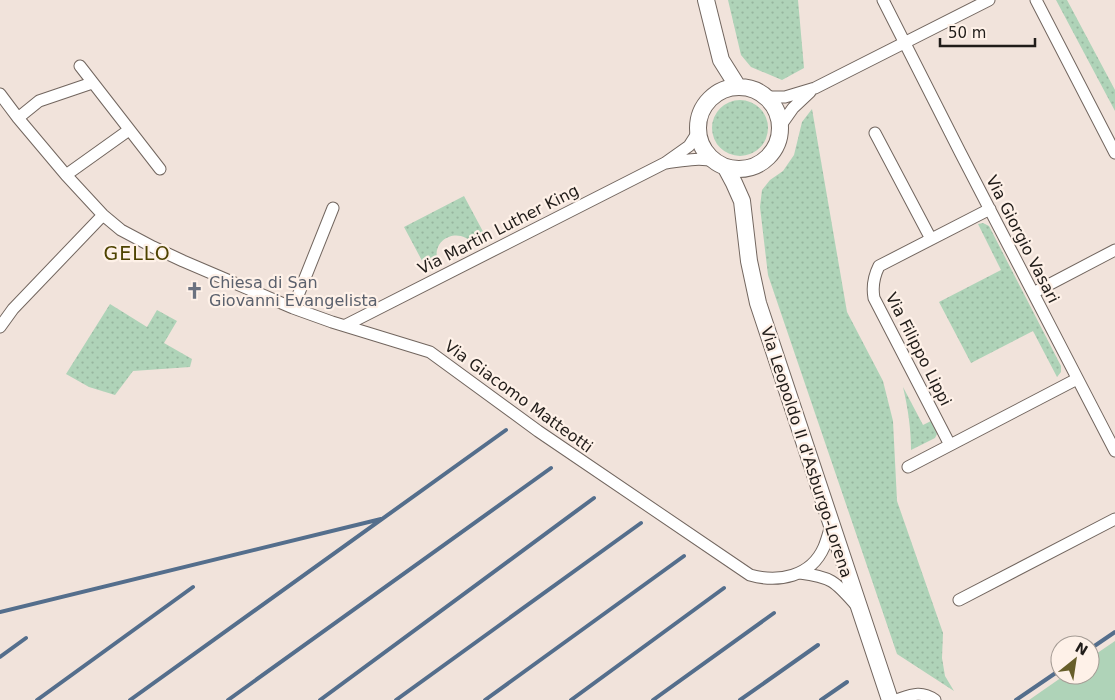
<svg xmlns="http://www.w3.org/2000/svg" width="1115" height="700" viewBox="0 0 1115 700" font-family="'DejaVu Sans',sans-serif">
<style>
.grass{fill:url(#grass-dots)}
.park{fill:#afd3b8}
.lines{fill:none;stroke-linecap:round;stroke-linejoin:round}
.stream{stroke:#546e8c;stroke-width:4}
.street-casing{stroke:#72665f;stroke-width:13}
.secondary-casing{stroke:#72665f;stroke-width:18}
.street{stroke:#fff;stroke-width:11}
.secondary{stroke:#fff;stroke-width:16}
.labels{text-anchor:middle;stroke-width:4.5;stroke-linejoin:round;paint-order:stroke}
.street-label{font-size:16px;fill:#201c19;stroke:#fef1e8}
.worship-label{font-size:16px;fill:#5b616d;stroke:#fef1e8;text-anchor:start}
.quarter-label{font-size:19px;letter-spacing:1px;fill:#4e4300;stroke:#fef1e8}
</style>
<defs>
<pattern id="grass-dots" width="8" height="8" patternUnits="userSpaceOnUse" patternTransform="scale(1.25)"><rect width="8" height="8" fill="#afd3b8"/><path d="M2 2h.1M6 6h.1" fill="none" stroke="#96b59e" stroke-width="1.8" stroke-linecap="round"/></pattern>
</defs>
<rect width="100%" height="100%" fill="#f1e3db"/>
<path class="grass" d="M 728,0 L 798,0 L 804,68 L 782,80 L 751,67 L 741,55 Z
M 1056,0 L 1067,0 L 1115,90 L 1115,111 Z
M712 128a28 28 0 1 1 56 0a28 28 0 1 1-56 0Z
M 812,109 L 847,312 L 883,381 L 893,421 L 897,501 L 943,633 L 942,658 L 945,676 L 954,691 L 897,654 L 768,275 L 760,207 L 762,190 L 770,180 L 783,171 L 794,155 L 802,122 Z
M 464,196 L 487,239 L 474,245 C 458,224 428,241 439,264 L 427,270 L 404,227 Z
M 983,223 L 989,226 L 1061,366 L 1061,372 L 1057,377 L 1033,331 L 971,363 L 939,302 L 1001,270 L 978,224 Z
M 110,304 L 147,327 L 157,310 L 177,321 L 164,343 L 192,359 L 190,367 L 133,371 L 115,395 L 89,387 L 66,374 Z
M 903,387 L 923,425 L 931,421 L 937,434 L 935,438 L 911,450 C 911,429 908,408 903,387 Z"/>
<path class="park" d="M 1115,641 L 1115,700 L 1029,700 L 1065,675 L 1090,675 L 1090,658 Z"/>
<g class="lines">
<path class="stream" d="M 0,612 L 381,519
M 1090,649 L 1115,632
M 0,657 L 26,638
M 37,700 L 193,587
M 130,700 L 506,430
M 228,700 L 551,468
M 320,700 L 594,498
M 396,700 L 641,523
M 485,700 L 684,556
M 571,700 L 724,588
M 653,700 L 774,613
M 740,700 L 818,645
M 821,700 L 847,682
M 1016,700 L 1060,670"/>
<defs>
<path id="street" d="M 883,0 L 960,152 L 1115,451
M 1036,0 L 1115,153
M 80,66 L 160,169
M 0,94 L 18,118 L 66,175 L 103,215 L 121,230 L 153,247 L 183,261 L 293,308 L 332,322 L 430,352 L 538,431 L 750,575 C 778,583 811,577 824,547 C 827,540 829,532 831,525
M 767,97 L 785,97 L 815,88 L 989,0
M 18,118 L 39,101 L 92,83
M 781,125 L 793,108 L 810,92
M 875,133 L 931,239
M 666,163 C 682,161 698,157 714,161
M 66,175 L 129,130
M 1033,293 L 1115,250
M 293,308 L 333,208
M 346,325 L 665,163 L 689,146 L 698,132
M 0,327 L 13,309 L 103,215
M 950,445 L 874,298 C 872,287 874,276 879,266 L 990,209
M 908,467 L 1077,379
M 800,573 C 831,577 835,581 855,604
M 959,600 L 1115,519
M 896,700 C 911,695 921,690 935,700"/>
<path id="secondary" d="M 706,0 L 721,60 L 738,87
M698 128a41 41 0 1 1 82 0a41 41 0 1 1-82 0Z
M 726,168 L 734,183 L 742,201 L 749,261 L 758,303 L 890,700"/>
</defs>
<use href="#street" class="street-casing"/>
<use href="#secondary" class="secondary-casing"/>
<use href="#street" class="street"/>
<use href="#secondary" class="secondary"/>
</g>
<defs>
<symbol id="church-bare" viewBox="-9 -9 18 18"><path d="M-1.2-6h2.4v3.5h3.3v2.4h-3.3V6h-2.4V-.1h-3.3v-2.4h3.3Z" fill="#6b7280" stroke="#fef1e8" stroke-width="2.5" paint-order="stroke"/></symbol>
</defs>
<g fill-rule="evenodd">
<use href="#church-bare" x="182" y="278" width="25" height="25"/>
</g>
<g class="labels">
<g class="street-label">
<text transform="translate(498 229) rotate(-27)" y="6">Via Martin Luther King</text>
<text transform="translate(1023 239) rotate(63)" y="6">Via Giorgio Vasari</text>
<text transform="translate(919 349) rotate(63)" y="6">Via Filippo Lippi</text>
<text transform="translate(519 396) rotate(36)" y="6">Via Giacomo Matteotti</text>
<text transform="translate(807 452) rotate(72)" y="6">Via Leopoldo II d'Asburgo-Lorena</text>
</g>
<g class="worship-label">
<text x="209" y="288">Chiesa di San<tspan x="209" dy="18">Giovanni Evangelista</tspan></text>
</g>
<g class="quarter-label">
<text x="137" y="260">GELLO</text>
</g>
</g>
<g transform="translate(1075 660) rotate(30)"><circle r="24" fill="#fef1e8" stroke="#a59c95"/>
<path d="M0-4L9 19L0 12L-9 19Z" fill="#675e2a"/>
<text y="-8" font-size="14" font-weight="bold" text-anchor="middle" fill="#201c19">N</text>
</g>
<path d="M940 38v8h95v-8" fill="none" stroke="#201c19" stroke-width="2.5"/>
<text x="948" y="38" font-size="15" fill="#201c19" stroke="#fef1e8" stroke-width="4" paint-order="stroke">50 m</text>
</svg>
